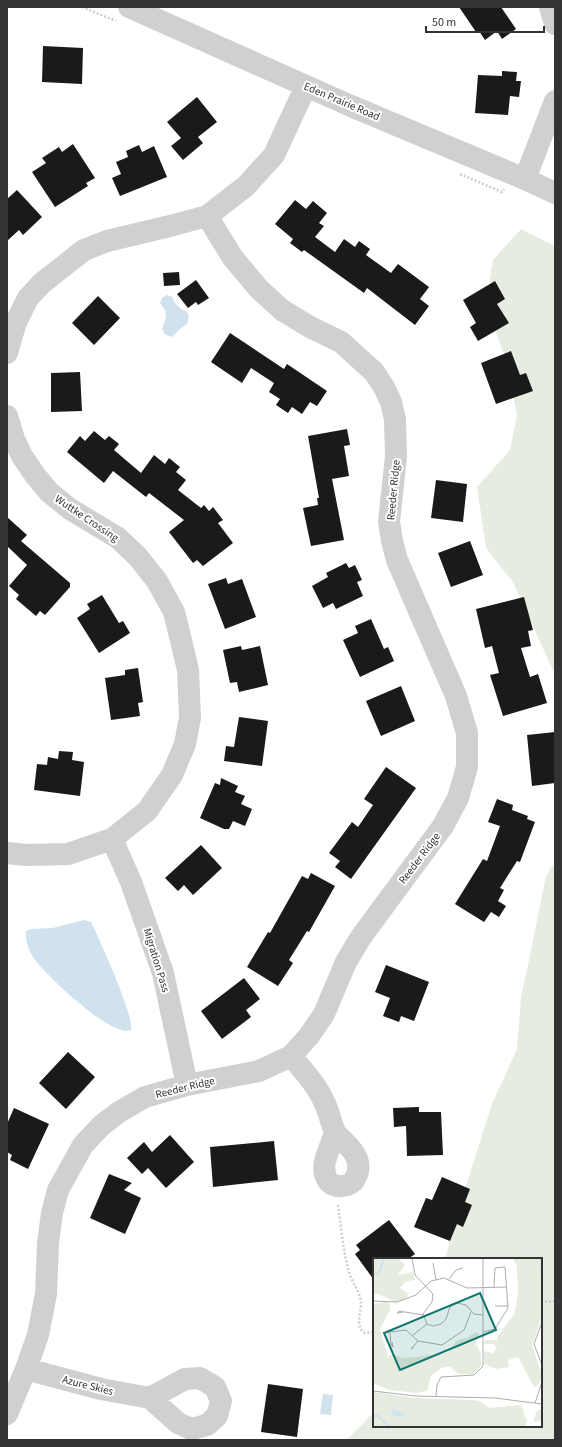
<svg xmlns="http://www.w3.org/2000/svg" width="562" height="1447" viewBox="0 0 562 1447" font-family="'Source Sans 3',sans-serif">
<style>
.green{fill:#e6ecdf}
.water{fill:#cfe2ee}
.building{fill:#1a1a1a}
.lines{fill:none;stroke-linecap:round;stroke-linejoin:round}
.path{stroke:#cdcdcd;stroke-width:2.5;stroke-dasharray:2 2;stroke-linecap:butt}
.minor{stroke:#d0d0d0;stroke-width:22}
.labels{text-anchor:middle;stroke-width:4;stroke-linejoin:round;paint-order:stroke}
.street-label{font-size:11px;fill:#333;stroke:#fff}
.inset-river{fill:none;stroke:#cfe2ee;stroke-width:2}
.inset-road{fill:none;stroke:#adadad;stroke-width:1}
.view{fill:#0f766e;fill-opacity:0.15;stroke:#0f766e;stroke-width:2}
.inset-edge{fill:none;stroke:#333;stroke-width:2}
</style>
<rect width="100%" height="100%" fill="#fff"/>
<path class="green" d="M 521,229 L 555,246 L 555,675 L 513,582 L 486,548 L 477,487 L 510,450 L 517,415 L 506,359 L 486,306 L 493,260 Z
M 555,862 L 555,1440 L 347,1440 L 374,1412 L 374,1426 L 541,1426 L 541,1259 L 445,1259 L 465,1189 L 492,1104 L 517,1049 L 521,997 L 529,960 L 546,876 Z"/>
<path class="water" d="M 167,295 L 172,297 L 175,303 L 181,309 L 186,311 L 189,316 L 187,324 C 179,328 176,335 171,337 L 165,334 L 162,329 L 166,317 L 165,310 L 160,303 L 162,298 Z
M 84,920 L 91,922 C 99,939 135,1017 131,1030 C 131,1030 126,1031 126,1031 C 103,1029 49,978 35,960 C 29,952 25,941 26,931 L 31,929 L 53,928 Z
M 323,1394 L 333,1395 L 331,1415 L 320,1414 Z"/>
<path class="building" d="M 459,7 L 501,7 L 516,29 L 502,39 L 497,31 L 485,40 L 479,31 L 476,32 Z
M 43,46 L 83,48 L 82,84 L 42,82 Z
M 502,71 L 517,72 L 516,81 L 521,81 L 519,97 L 510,96 L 508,115 L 475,113 L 478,75 L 502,76 Z
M 197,97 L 217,122 L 198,137 L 203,143 L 183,160 L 171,146 L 181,138 L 167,122 Z
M 73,144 L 95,178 L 86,183 L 88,186 L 55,207 L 32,172 L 46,163 L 42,158 L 59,147 L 62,152 Z
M 139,145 L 142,152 L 154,146 L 167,177 L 120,196 L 112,178 L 121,174 L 116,162 L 128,157 L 126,151 Z
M 17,190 L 42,217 L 23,235 L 19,230 L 7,241 L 7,199 Z
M 295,200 L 306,209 L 313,201 L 327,213 L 319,223 L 324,226 L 315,237 L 335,252 L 344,239 L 355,247 L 359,241 L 370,249 L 366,255 L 391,273 L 398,264 L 429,287 L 420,299 L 429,306 L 415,325 L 367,288 L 364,293 L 304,250 L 302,252 L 290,243 L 293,239 L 275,224 Z
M 179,272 L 180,285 L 164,286 L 163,273 Z
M 196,280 L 209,298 L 198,305 L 196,302 L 188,308 L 177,294 Z
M 495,281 L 505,299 L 497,304 L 509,323 L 478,341 L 470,327 L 476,323 L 463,300 Z
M 98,296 L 120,318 L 94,345 L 72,323 Z
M 230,333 L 284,369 L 287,364 L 327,391 L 317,406 L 310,402 L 302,414 L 292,407 L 288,413 L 276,405 L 280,399 L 269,392 L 274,383 L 251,368 L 242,383 L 211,362 Z
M 511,351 L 520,375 L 526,373 L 533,391 L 496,404 L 481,363 Z
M 80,372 L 82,411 L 51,412 L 51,373 Z
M 347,429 L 350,445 L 344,446 L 349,476 L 332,479 L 344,540 L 311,546 L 303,508 L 318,505 L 317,498 L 319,498 L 308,436 Z
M 94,431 L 105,440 L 109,436 L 119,444 L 114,450 L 141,473 L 154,455 L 165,464 L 169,458 L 180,467 L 176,472 L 186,480 L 178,490 L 201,508 L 204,505 L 209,511 L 213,507 L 223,520 L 218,523 L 233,543 L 203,566 L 197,560 L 193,563 L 169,532 L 184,520 L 149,493 L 146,497 L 113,471 L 104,483 L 67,452 L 80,436 L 85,441 Z
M 436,480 L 467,484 L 463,522 L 431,518 Z
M 7,517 L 27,535 L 21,541 L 70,583 L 70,587 L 45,615 L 40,611 L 36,616 L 16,599 L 19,595 L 9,586 L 27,565 L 7,546 Z
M 470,541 L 483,575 L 451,587 L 438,553 Z
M 346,563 L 349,568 L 355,565 L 362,580 L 357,582 L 363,596 L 336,609 L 333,603 L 323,608 L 312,586 L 328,577 L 326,573 Z
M 226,578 L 228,584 L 242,579 L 256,617 L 225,629 L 208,584 Z
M 102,595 L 119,623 L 123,621 L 130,633 L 99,653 L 77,618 L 90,609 L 87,604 Z
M 524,597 L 533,630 L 528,631 L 531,646 L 521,648 L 530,677 L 538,674 L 547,703 L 503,716 L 490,675 L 499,673 L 492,646 L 485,648 L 476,609 Z
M 371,619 L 384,649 L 388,647 L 394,661 L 360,677 L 343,640 L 358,633 L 355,626 Z
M 241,646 L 242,650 L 260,646 L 268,685 L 239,692 L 237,682 L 230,683 L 223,650 Z
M 138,668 L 143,702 L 138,703 L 140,716 L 111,720 L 105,678 L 125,675 L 125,670 Z
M 401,686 L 415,721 L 381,736 L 366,701 Z
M 239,717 L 268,721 L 262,766 L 224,761 L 226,746 L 234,747 Z
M 555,732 L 555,783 L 532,786 L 527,735 Z
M 59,751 L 73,752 L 72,760 L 84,762 L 80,796 L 34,790 L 37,764 L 47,765 L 48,757 L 58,759 Z
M 386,767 L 416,788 L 351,879 L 335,867 L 340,861 L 329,853 L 352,822 L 358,827 L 373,805 L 364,799 Z
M 221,778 L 238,786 L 235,792 L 245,796 L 241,804 L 252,809 L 245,826 L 233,821 L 229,829 L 224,829 L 200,818 L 215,783 L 220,785 Z
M 497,799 L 513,805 L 512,810 L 528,816 L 527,819 L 535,822 L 520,862 L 517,861 L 500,888 L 504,890 L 498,901 L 506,906 L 499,917 L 491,912 L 484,922 L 455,904 L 483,859 L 487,861 L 500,826 L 488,822 Z
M 201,845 L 222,868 L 193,895 L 184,885 L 178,891 L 165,878 Z
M 311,873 L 335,886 L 309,932 L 307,931 L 289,960 L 293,963 L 278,986 L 247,967 L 268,932 L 270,933 L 302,876 L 308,879 Z
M 386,965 L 429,982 L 414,1021 L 401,1016 L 399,1022 L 383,1016 L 390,998 L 375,992 Z
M 244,978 L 260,999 L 246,1010 L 251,1017 L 222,1039 L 201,1011 Z
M 68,1052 L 95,1077 L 66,1109 L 39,1083 Z
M 419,1107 L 419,1112 L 441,1112 L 443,1155 L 407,1156 L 406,1126 L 394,1127 L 393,1108 Z
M 14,1108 L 49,1124 L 28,1169 L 10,1160 L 12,1155 L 7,1152 L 7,1124 Z
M 170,1135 L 194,1162 L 166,1188 L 148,1168 L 142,1174 L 127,1158 L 144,1142 L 152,1152 Z
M 274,1141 L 278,1180 L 213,1187 L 210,1147 Z
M 109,1174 L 132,1183 L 124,1190 L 141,1198 L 125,1234 L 90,1218 Z
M 442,1177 L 470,1189 L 465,1202 L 472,1205 L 463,1227 L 457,1224 L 450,1241 L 414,1227 L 426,1198 L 432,1200 Z
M 389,1220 L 415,1254 L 408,1259 L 374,1259 L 374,1280 L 355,1254 L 360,1250 L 356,1245 Z
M 268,1384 L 303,1389 L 297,1437 L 261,1432 Z"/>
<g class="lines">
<path class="path" d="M 82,7 L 116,21
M 460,174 L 502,192 L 504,189
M 338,1205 C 341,1227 343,1251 349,1272 C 352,1282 359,1291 361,1301 C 362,1311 354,1327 365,1333 L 374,1332
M 541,1302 L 555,1301"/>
<path class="minor" d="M 129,7 L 351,106 L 525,179 L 555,193
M 550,7 L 555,24
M 525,179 L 555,101
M 7,353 L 16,322 L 28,298 L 42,283 L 84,250 L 107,241 L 170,226 L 207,216 L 246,186 L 274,155 L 306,86
M 7,416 L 14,439 L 22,456 L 35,475 L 49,492 L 70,509 L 118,538 L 138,557 L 157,581 L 174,612 L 179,632 L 188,670 L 190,718 L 185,744 L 172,775 L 147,811 L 112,839 L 68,854 L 27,855 L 7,853
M 112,839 L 131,882 L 163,973 L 187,1085
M 291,1056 C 309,1077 324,1093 331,1121 C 332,1124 334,1129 335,1132 C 335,1135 333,1139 332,1141 C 328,1153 320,1167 327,1179 C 332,1189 350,1188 355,1179 C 366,1159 348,1145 335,1133
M 26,1369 L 101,1389 L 150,1398 L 178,1423 L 191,1429 L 207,1425 L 217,1416 L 221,1401 L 215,1387 L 200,1378 L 185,1379 L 150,1398
M 7,1414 L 26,1369 L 38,1335 L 46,1294 L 48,1243 L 52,1213 L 58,1190 L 83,1145 L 102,1125 L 119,1112 L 145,1097 L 187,1085 L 259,1071 L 291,1056 L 309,1036 L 324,1014 L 346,962 L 361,937 L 443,826 L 458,798 L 467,767 L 467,733 L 456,696 L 397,560 L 392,541 L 389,522 L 396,456 L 395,419 L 391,402 L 384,387 L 374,372 L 341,342 L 310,327 L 282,310 L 259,289 L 233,258 L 207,216"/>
</g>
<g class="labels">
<g class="street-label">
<text transform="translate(342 101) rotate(23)" y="4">Eden Prairie Road</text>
<text transform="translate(393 490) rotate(-85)" y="4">Reeder Ridge</text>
<text transform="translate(87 518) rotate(34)" y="4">Wuttke Crossing</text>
<text transform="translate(419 858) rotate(-53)" y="4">Reeder Ridge</text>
<text transform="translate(157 960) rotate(73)" y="4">Migration Pass</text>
<text transform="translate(185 1087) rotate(-14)" y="4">Reeder Ridge</text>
<text transform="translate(88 1385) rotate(14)" y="4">Azure Skies</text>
</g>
</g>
<g transform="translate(373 1258)">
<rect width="169" height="169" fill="#fff"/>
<path d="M 0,0 L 25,0 L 32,7 L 25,17 L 40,14 L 42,22 L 33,23 L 27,30 L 35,35 L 34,40 L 22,44 L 5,36 L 0,37 ZM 169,0 L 169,58 L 159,88 L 169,116 L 166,126 L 161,129 L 145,99 L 135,102 L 136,109 L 123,111 L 111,106 L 111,93 L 120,95 L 124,90 L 121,86 L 111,86 L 112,82 L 125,82 L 124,79 L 142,55 L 145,33 L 144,8 L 140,1 ZM 14,44 L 17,46 L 17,52 L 7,71 L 15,99 L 19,96 L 30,100 L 68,96 L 75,94 L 84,82 L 94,80 L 103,74 L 106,76 L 103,85 L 108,96 L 108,108 L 100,116 L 86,116 L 77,109 L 70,109 L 58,118 L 54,133 L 43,135 L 16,132 L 0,125 L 0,46 ZM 0,134 L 41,140 L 99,142 L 107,143 L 116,150 L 148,147 L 154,163 L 152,169 L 0,169 ZM 169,150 L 169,163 L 161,164 L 163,154 Z" fill="#e6ecdf"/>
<path d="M 21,151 L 28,154 L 33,159 L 19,157 L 18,154 Z" fill="#cfe2ee"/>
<path class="inset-river" d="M 168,0 L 169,22M 0,16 L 7,13 L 11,0M 169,82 L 169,95M 0,158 L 4,157 L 16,169"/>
<path class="inset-road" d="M 39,0 L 42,17 L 60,36 L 59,44 L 50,56 L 54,66 L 60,68 L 68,66 L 73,61 L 77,49 L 84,45 L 93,47 L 101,56 L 110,57M 60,5 L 63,22M 76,21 L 83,12 L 90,10M 0,43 L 24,44 L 43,37 L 58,23 L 71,20 L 94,30 L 134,29M 122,48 L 135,48M 30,54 L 24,55 L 26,53 L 50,57M 169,64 L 161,86 L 169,107M 110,74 L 122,71 L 135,50 L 132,9 L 122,10 L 121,29M 10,75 L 33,72 L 45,83 L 69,87 L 91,72 L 98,54M 17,75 L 18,87 L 20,89 L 19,84M 40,77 L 54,66M 41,89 L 38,91 L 45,83M 0,133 L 42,138 L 122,140 L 169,146M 63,138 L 64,127 L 68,119 L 101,117 L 110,108 L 110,0M 162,145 L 169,124"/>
<path class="view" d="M 107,35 L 123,72 L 27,112 L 11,75 Z"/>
<rect width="169" height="169" class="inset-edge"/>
</g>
<rect width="562" height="1447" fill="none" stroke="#333333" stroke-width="16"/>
<path d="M426 26v6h118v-6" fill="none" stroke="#333333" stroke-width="2"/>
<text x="432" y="26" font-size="12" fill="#333333" stroke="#ffffff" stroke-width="3" paint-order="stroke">50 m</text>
</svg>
